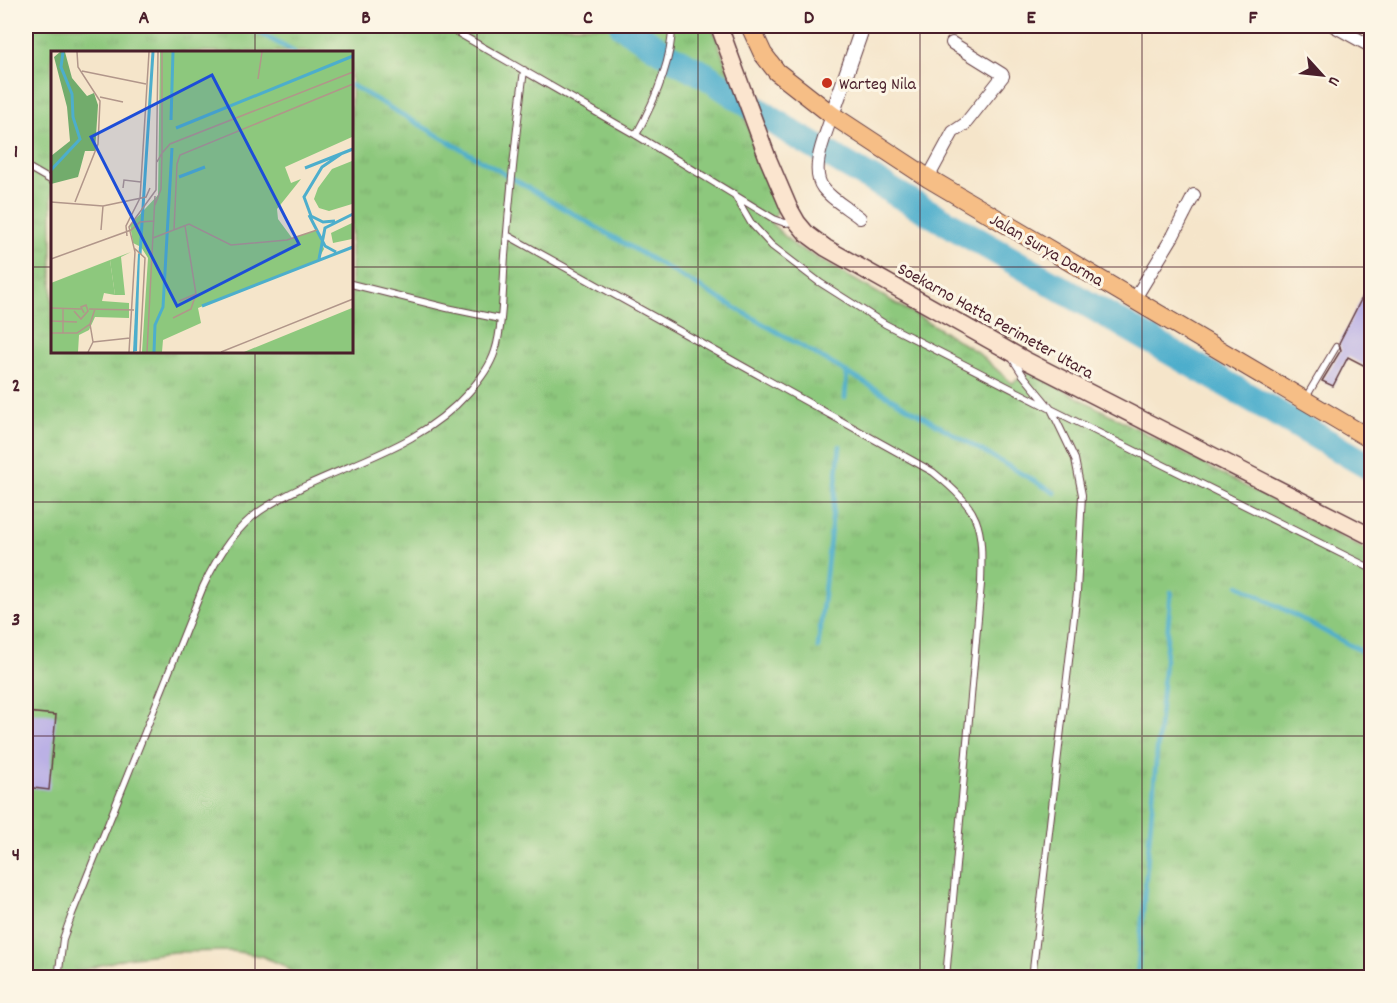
<svg xmlns="http://www.w3.org/2000/svg" width="1397" height="1003" viewBox="0 0 1397 1003" font-family="Dekko,sans-serif">
<style>
.grass{fill:url(#grass-tufts);stroke:#6c7454;stroke-width:1.5;fill-rule:evenodd}
.lines{fill:none;stroke-linecap:round;stroke-linejoin:round}
.stream{stroke:#4daecc;stroke-width:4.5}
.river{stroke:#4daecc;stroke-width:27}
.building{fill:#bbb1e5}
.service-casing{stroke:#643d43;stroke-width:8}
.minor-casing{stroke:#643d43;stroke-width:14}
.tertiary-casing{stroke:#643d43;stroke-width:16}
.secondary-casing{stroke:#643d43;stroke-width:19}
.primary-casing{stroke:#643d43;stroke-width:20}
.service{stroke:#fff;stroke-width:6}
.minor{stroke:#fff;stroke-width:12}
.tertiary{stroke:#fff;stroke-width:14}
.secondary{stroke:#fbe5cf;stroke-width:16}
.primary{stroke:#f6be86;stroke-width:18}
.grid{fill:none;stroke:#4a1f2b;stroke-width:1.5;stroke-opacity:0.55}
.poi-dot{fill:#c8321e;stroke:#fcf5e5;stroke-width:2}
.labels{text-anchor:middle;stroke-width:6;stroke-linejoin:round;paint-order:stroke}
.poi-label{font-size:18px;fill:#4a1f2b;stroke:#fcf5e5;text-anchor:start}
.street-label{font-size:18px;fill:#4a1f2b;stroke:#fcf5e5}
.inset-river{fill:none;stroke:#4daecc;stroke-width:3}
.inset-road{fill:none;stroke:#b1968a;stroke-width:1.5}
.view{fill:#1d4ed8;fill-opacity:0.15;stroke:#1d4ed8;stroke-width:3}
.inset-edge{fill:none;stroke:#4a1f2b;stroke-width:3}
.neatline{fill:none;stroke:#4a1f2b;stroke-width:2}
.grid-label{font-size:20px;text-anchor:middle;font-weight:bold;fill:#4a1f2b}
</style>
<defs>
<pattern id="grass-tufts" width="24" height="20" patternUnits="userSpaceOnUse" patternTransform="scale(1.5)"><rect width="24" height="20" fill="#8dc87d"/><path d="M3 7l-1-3M5 7V3M7 7l1-3M15 17l-1-3M17 17v-4M19 17l1-3" fill="none" stroke="#7bab6c"/></pattern>
</defs>
<rect width="100%" height="100%" fill="#fcf5e5"/>
<filter id="ink" filterUnits="userSpaceOnUse"><feTurbulence type="fractalNoise" baseFrequency=".0167" numOctaves="2"/><feDisplacementMap in="SourceGraphic" scale="12" xChannelSelector="R" yChannelSelector="G"/><feConvolveMatrix kernelMatrix="1 2 1 2 8 2 1 2 1" color-interpolation-filters="sRGB"/></filter>
<filter id="wash" filterUnits="userSpaceOnUse"><feTurbulence type="fractalNoise" baseFrequency=".008" numOctaves="4" result="noise"/><feDisplacementMap in="SourceGraphic" scale="24" xChannelSelector="R" yChannelSelector="G"/><feGaussianBlur stdDeviation="1.35" result="paint"/><feColorMatrix in="noise" values="0 0 0 0 0 0 0 0 0 0 0 0 0 0 0 0 0 1.4 0 .05"/><feComposite in="paint" operator="in"/></filter>
<g filter="url(#wash)">
<rect width="100%" height="100%" fill="#f5e5ca"/>
<path class="grass" d="M 26,26 L 712,26 L 778,210 L 771,223 L 794,245 L 923,319 L 977,352 L 1012,383 L 1030,372 L 1371,553 L 1371,977 L 298,978 L 285,966 L 261,956 L 232,951 L 174,952 L 126,958 L 59,977 L 26,977 ZM 52,52 L 351,52 L 351,351 L 52,351 Z"/>
<g class="lines">
<path class="stream" d="M 247,26 L 294,52
M 351,85 L 1055,493
M 845,398 L 847,372
M 1239,585 L 1372,657
M 818,648 L 840,446
M 1137,978 L 1171,592"/>
<path class="river" d="M 623,26 L 676,60 L 705,75 L 795,135 L 1372,468"/>
</g>
<g id="blocks">
<path class="building" d="M 1371,280 L 1371,369 L 1348,357 L 1333,386 L 1322,381 L 1341,350 L 1339,343 Z
M 26,712 L 56,715 L 49,790 L 26,787 Z"/>
</g>
</g>
<g filter="url(#ink)">
<use href="#blocks" fill-opacity="0" stroke="#643d43" stroke-width="1.5"/>
<g class="lines">
<defs>
<path id="service" d="M 446,26 L 636,135 L 774,219 L 785,223 L 794,222
M 26,68 L 29,28
M 636,135 C 653,104 672,61 672,26
M 26,166 L 52,181
M 734,194 L 751,223 L 772,246 L 819,282 L 885,324 L 1051,409 L 1075,459 L 1082,495 L 1077,592 L 1032,978
M 507,235 L 933,472 C 981,511 983,523 981,584 L 946,978
M 351,284 L 447,308 L 500,319
M 1012,358 L 1023,375 L 1051,409 L 1372,569
M 1305,399 L 1336,347
M 58,978 L 63,939 L 72,914 L 203,587 C 216,559 234,529 260,511 C 328,465 411,457 468,393 C 479,381 490,367 495,351 C 503,327 503,282 505,256 C 510,194 516,132 524,70"/>
<path id="minor" d="M 1334,26 L 1372,47
M 832,115 C 826,135 809,169 823,188 C 832,200 849,209 860,218
M 928,178 L 953,132 L 965,124 L 1003,76 L 1002,74 L 952,43
M 1134,300 L 1173,236 L 1194,195"/>
<path id="tertiary" d="M 832,115 L 863,26"/>
<path id="secondary" d="M 719,26 L 768,159 L 789,208 L 797,222 L 807,234 L 826,248 L 1027,361 L 1372,537"/>
<path id="primary" d="M 750,26 L 763,54 L 777,72 L 832,115 L 928,178 L 1372,440"/>
</defs>
<use href="#service" class="service-casing"/>
<use href="#minor" class="minor-casing"/>
<use href="#tertiary" class="tertiary-casing"/>
<use href="#secondary" class="secondary-casing"/>
<use href="#primary" class="primary-casing"/>
<use href="#service" class="service"/>
<use href="#minor" class="minor"/>
<use href="#tertiary" class="tertiary"/>
<use href="#secondary" class="secondary"/>
<use href="#primary" class="primary"/>
</g>
</g>
<path class="grid" d="M 255,26 L 255,52M 477,26 L 477,978M 698,26 L 698,978M 920,26 L 920,978M 1142,26 L 1142,978M 26,267 L 52,267M 351,267 L 1372,267M 255,351 L 255,978M 26,502 L 1372,502M 26,736 L 1372,736"/>
<circle class="poi-dot" cx="827" cy="83" r="6"/>
<g class="labels">
<g class="poi-label">
<text x="839" y="89">Warteg Nila</text>
</g>
<g class="street-label">
<text transform="translate(1047 249) rotate(30)" y="6">Jalan Surya Darma</text>
<text transform="translate(996 320) rotate(29)" y="6">Soekarno Hatta Perimeter Utara</text>
</g>
</g>
<g transform="translate(51 51)">
<rect width="302" height="302" fill="#f5e5ca"/>
<path d="M 109,1 L 301,1 L 301,86 L 234,116 L 240,132 L 250,128 L 226,158 L 227,168 L 241,187 L 266,179 L 273,198 L 267,209 L 147,257 L 150,272 L 112,289 L 111,301 L 91,301 L 97,207 L 90,196 L 82,192 L 79,174 L 107,144 ZM 301,110 L 301,153 L 278,160 L 268,157 L 263,148 L 267,137 L 281,118 ZM 301,172 L 301,188 L 282,192 L 280,182 ZM 80,201 L 70,206 L 74,244 L 64,244 L 59,209 ZM 301,257 L 301,301 L 193,301 Z" fill="#8dc87d"/>
<path d="M 9,1 L 14,1 L 21,27 L 36,45 L 43,42 L 47,54 L 44,100 L 34,100 L 27,126 L 0,133 L 0,105 L 19,90 L 16,56 L 3,6 Z" fill="#72ac6c"/>
<path d="M 59,209 L 64,244 L 53,242 L 51,250 L 78,252 L 78,267 L 44,266 L 38,279 L 28,284 L 27,301 L 0,301 L 0,232 Z" fill="#8dc87d"/>
<path d="M 89,202 L 86,300 L 82,301 L 87,203 Z" fill="#4daecc"/>
<path class="inset-river" d="M 120,69 L 122,1M 125,77 L 302,5M 254,117 L 302,98M 0,119 L 29,88 L 22,66 L 21,43 L 10,16 L 12,1M 128,126 L 154,116M 258,164 L 274,195 L 285,201M 284,170 L 272,171 L 260,165 L 253,146 L 271,116 L 290,103M 89,203 L 102,1M 268,208 L 274,177 L 302,163M 151,255 L 302,196M 103,301 L 104,274 L 112,256 L 121,97"/>
<path class="inset-road" d="M 31,20 L 95,33M 207,28 L 211,1M 49,46 L 72,51M 106,111 L 111,102 L 111,1M 72,137 L 73,129 L 90,131M 0,151 L 52,155 L 95,146 L 99,137M 24,151 L 47,93 L 49,50 L 27,16 L 26,1M 104,154 L 110,138 L 111,102 L 119,93 L 302,21M 50,179 L 52,155M 123,179 L 126,113 L 129,104 L 302,33M 76,185 L 75,175 L 89,147 L 98,1M 102,187 L 138,173 L 180,194 L 236,189 L 266,179M 83,197 L 94,207 L 89,301M 0,208 L 80,179 L 89,171 L 103,170M 128,250 L 145,243M 0,257 L 30,258M 38,258 L 83,259M 23,260 L 30,268 L 37,260 L 35,254 L 30,256 L 33,262M 122,267 L 140,258 L 145,243 L 134,175M 0,270 L 26,271M 0,282 L 26,282 L 39,273 L 44,258M 12,282 L 12,257M 42,291 L 79,287M 37,301 L 42,291 L 39,273M 78,301 L 84,201 L 78,176 L 105,139 L 107,1M 96,301 L 104,145M 170,301 L 302,248"/>
<path class="view" d="M 161,24 L 248,193 L 126,255 L 40,86 Z"/>
<rect width="302" height="302" class="inset-edge"/>
</g>
<rect width="1397" height="1003" fill="none" stroke="#fcf5e5" stroke-width="66"/>
<g transform="translate(1322 75) rotate(117)" stroke="#fcf5e5" stroke-width="4.5" paint-order="stroke">
<path d="M0-4.5L10 22L0 15L-10 22Z" fill="#4a1f2b"/>
<text y="-9" font-size="16" font-weight="bold" text-anchor="middle" fill="#4a1f2b">U</text>
</g>
<rect x="33" y="33" width="1331" height="937" class="neatline"/>
<g class="grid-label">
<text x="144" y="23">A</text>
<text x="366" y="23">B</text>
<text x="588" y="23">C</text>
<text x="809" y="23">D</text>
<text x="1031" y="23">E</text>
<text x="1253" y="23">F</text>
<text x="16" y="157">1</text>
<text x="16" y="391">2</text>
<text x="16" y="625">3</text>
<text x="16" y="860">4</text>
</g>
</svg>
